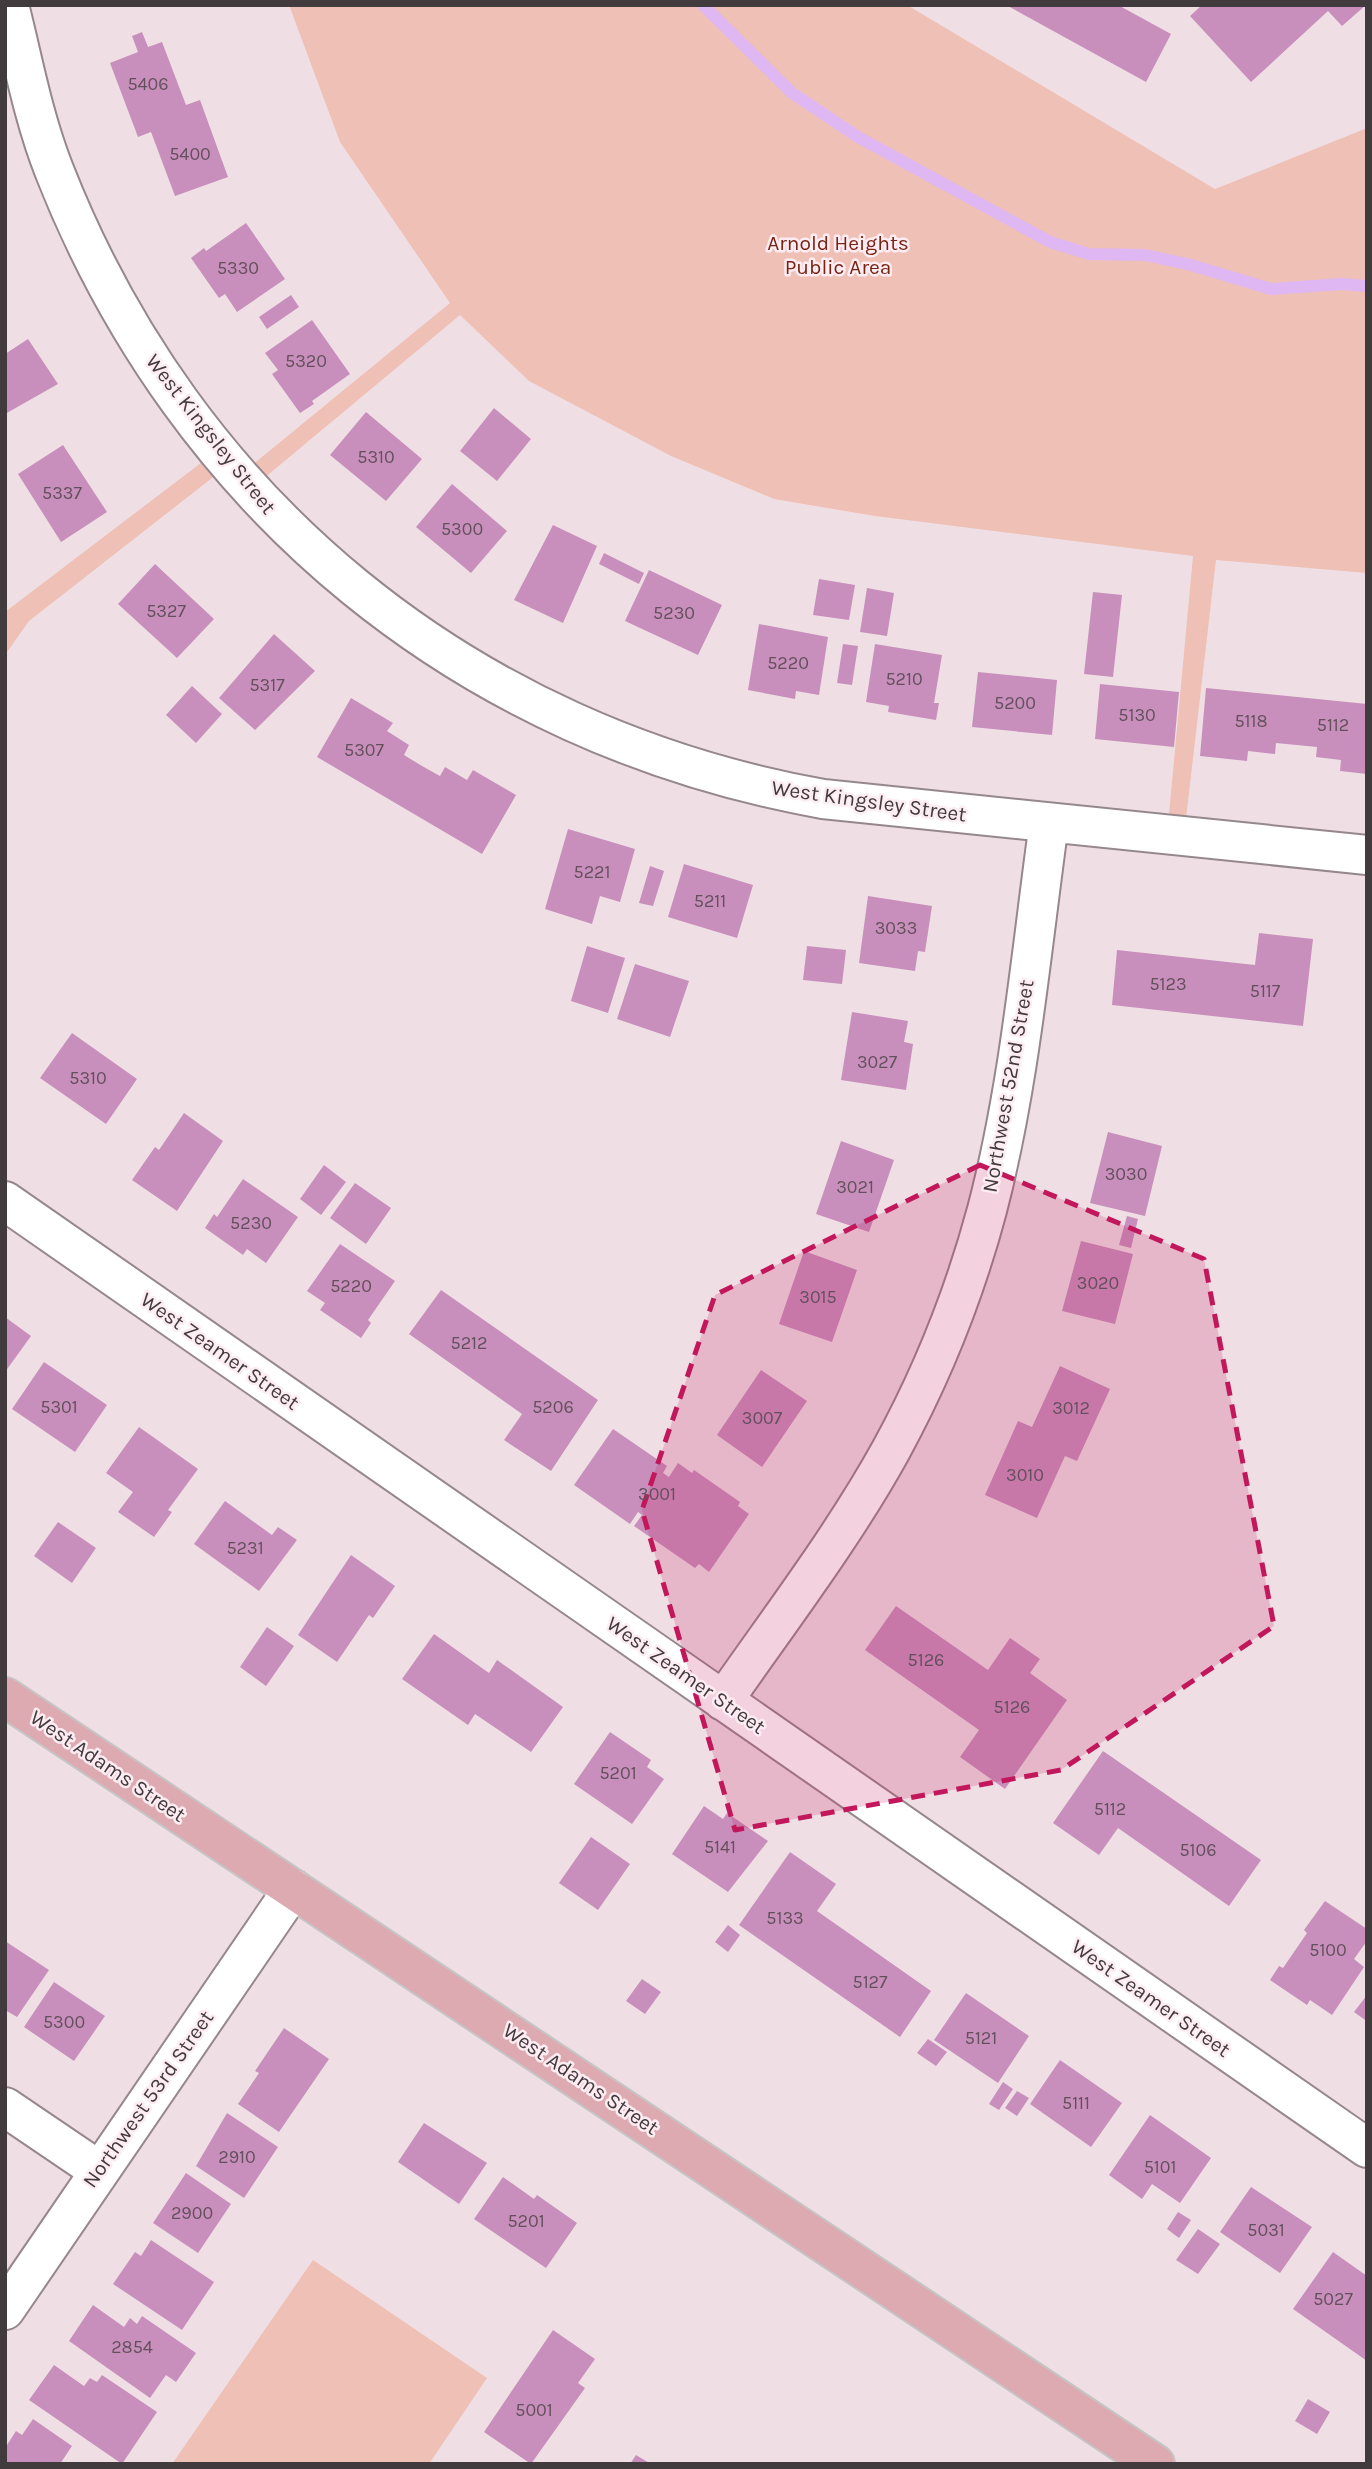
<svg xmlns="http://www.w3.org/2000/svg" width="1372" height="2469" viewBox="0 0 1372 2469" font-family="Karla,sans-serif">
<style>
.green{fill:#efc0b5}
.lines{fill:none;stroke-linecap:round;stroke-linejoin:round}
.stream{stroke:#dfb7f2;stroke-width:12}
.building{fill:#c88fbc}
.minor-casing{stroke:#96878d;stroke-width:42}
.major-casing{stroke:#c6c4c5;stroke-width:42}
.minor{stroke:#fff;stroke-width:38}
.major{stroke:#dcaab0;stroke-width:38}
.marked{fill:#c2185b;fill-opacity:0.2;stroke:#c2185b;stroke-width:5;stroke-dasharray:14 9;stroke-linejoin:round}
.labels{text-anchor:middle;stroke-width:5;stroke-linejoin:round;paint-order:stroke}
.number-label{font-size:18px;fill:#64505d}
.park-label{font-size:21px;fill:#782413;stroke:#fdecf2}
.street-label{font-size:21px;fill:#423b3d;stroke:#fdecf2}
</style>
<rect width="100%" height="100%" fill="#efdfe5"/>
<path class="green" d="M 289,5 L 907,5 L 1215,189 L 1367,128 L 1367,573 L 1216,560 L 1184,836 L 1167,836 L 1193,556 L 875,516 L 774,499 L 671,456 L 529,381 L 460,315 L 251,489 L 240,475 L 450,303 L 340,142 Z
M 218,450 L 230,464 L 29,621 L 5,655 L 5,612 Z
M 313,2260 L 487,2378 L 429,2464 L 172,2464 Z"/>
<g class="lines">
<path class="stream" d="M 703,5 L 792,93 L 858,137 L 1050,242 L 1089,254 L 1145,255 L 1191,265 L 1271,289 L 1341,284 L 1367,286"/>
</g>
<path class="building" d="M 1006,5 L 1118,5 L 1171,34 L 1146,82 Z
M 1202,5 L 1366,5 L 1342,26 L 1328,11 L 1251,82 L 1190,16 Z
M 142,32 L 148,47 L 162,42 L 186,105 L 200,100 L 228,177 L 175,196 L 151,132 L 138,137 L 110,63 L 138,52 L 132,36 Z
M 246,223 L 285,279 L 237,312 L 225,294 L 219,298 L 191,258 L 204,248 L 206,251 Z
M 291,295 L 299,307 L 267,329 L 259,317 Z
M 312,320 L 350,374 L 312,401 L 314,404 L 300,413 L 272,374 L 278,370 L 265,353 Z
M 28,339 L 58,384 L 5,414 L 5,354 Z
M 494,408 L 531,439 L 497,481 L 460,451 Z
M 366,412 L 422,459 L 386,501 L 330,455 Z
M 63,445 L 107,512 L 61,542 L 18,474 Z
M 452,484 L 507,531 L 471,573 L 416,527 Z
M 553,525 L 597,546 L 563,623 L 514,600 Z
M 604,553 L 644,573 L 639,584 L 599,564 Z
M 155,564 L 214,619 L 177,658 L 118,604 Z
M 649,570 L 722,605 L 698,655 L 625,621 Z
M 819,579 L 855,585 L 849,620 L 813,615 Z
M 867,588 L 894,593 L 887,636 L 860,632 Z
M 1093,592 L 1122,595 L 1113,677 L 1084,674 Z
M 759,624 L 828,637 L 819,695 L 796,691 L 795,699 L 748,690 Z
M 274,634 L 315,671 L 255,730 L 219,698 Z
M 843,644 L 858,646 L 852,685 L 837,683 Z
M 875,644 L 942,655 L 934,703 L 939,703 L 936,720 L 888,712 L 889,706 L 866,702 Z
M 978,672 L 1057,680 L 1052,735 L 972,727 Z
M 1100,684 L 1179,692 L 1174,747 L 1095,739 Z
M 192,686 L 222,714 L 196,743 L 166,715 Z
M 1206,688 L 1367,704 L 1367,774 L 1340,771 L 1341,760 L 1316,757 L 1317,747 L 1276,743 L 1275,754 L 1248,751 L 1247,761 L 1200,756 Z
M 351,698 L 393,723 L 387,731 L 409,745 L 404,755 L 422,766 L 440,776 L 445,767 L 467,780 L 473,770 L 516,795 L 482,854 L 317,757 Z
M 568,829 L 635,849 L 620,902 L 600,896 L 592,924 L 545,909 Z
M 684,864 L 753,885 L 737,938 L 668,917 Z
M 650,866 L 664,871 L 653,906 L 639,903 Z
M 868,896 L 932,906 L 925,952 L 918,951 L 915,971 L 859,963 Z
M 1259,933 L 1313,939 L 1303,1026 L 1112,1005 L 1117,950 L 1255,965 Z
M 587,946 L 625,958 L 608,1013 L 571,1001 Z
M 807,946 L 846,950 L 842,984 L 803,980 Z
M 635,964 L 689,981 L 670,1037 L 617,1019 Z
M 852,1012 L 908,1021 L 904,1042 L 913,1044 L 906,1090 L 841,1080 Z
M 72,1033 L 137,1079 L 106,1124 L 40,1078 Z
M 184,1113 L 223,1141 L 177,1211 L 132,1180 L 155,1147 L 159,1150 Z
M 1108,1132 L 1162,1146 L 1145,1216 L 1090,1203 Z
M 841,1141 L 894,1160 L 869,1232 L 816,1214 Z
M 324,1165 L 346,1182 L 321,1215 L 300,1199 Z
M 243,1179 L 298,1217 L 266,1263 L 247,1249 L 243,1255 L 205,1228 L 214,1214 L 217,1217 Z
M 355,1183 L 391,1208 L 366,1244 L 330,1218 Z
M 1127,1216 L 1138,1219 L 1131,1248 L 1119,1245 Z
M 1081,1241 L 1133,1254 L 1115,1324 L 1062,1311 Z
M 340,1244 L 395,1281 L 368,1320 L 371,1323 L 361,1338 L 320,1310 L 325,1303 L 307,1291 Z
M 804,1251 L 857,1270 L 832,1342 L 779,1324 Z
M 441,1290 L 598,1400 L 551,1471 L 504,1440 L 522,1414 L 409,1334 Z
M 5,1317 L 31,1336 L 5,1372 Z
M 44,1362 L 107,1405 L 75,1452 L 12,1409 Z
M 1060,1366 L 1110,1389 L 1077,1461 L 1065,1456 L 1037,1518 L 985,1495 L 1018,1421 L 1032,1427 Z
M 761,1370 L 807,1401 L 762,1467 L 717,1435 Z
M 139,1427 L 198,1469 L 168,1510 L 172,1512 L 154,1537 L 118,1512 L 133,1492 L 106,1473 Z
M 613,1429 L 667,1466 L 663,1473 L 669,1477 L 678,1463 L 692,1473 L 694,1470 L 740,1502 L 738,1506 L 749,1514 L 709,1572 L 699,1564 L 695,1568 L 634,1526 L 642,1515 L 638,1512 L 630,1524 L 574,1485 Z
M 225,1501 L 272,1535 L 278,1527 L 297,1540 L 259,1591 L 194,1544 Z
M 58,1522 L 96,1548 L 72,1583 L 34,1556 Z
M 351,1555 L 395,1586 L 373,1618 L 369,1615 L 337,1662 L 298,1635 Z
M 896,1606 L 988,1670 L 1010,1638 L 1040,1659 L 1030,1673 L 1067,1700 L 1005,1789 L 960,1757 L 979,1730 L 865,1650 Z
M 267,1627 L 294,1646 L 266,1686 L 240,1667 Z
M 434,1634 L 489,1673 L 497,1660 L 563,1707 L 531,1752 L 475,1714 L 468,1725 L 402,1679 Z
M 610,1732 L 651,1760 L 647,1767 L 664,1779 L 632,1824 L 574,1784 Z
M 1103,1751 L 1261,1860 L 1229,1906 L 1118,1828 L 1099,1855 L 1053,1823 Z
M 704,1806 L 723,1819 L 727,1813 L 768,1841 L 728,1892 L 672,1854 Z
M 591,1837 L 630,1864 L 598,1910 L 559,1883 Z
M 790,1852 L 836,1884 L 817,1911 L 931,1991 L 900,2037 L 739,1925 Z
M 1325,1901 L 1367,1929 L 1367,1941 L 1354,1959 L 1364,1967 L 1332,2015 L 1310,2000 L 1307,2005 L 1270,1980 L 1279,1966 L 1283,1968 L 1307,1933 L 1304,1930 Z
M 728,1925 L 740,1935 L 728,1952 L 715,1942 Z
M 5,1941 L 49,1970 L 17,2017 L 5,2010 Z
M 642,1979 L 661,1992 L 645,2014 L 626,2001 Z
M 54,1982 L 105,2016 L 74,2061 L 24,2027 Z
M 966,1993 L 1029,2036 L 998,2083 L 934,2040 Z
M 1367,1995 L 1367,2019 L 1365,2020 L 1354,2012 Z
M 284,2028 L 329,2059 L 279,2132 L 238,2104 L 259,2073 L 255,2071 Z
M 928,2039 L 947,2052 L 936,2066 L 917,2053 Z
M 1060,2060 L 1122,2103 L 1091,2147 L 1030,2104 Z
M 1003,2082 L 1013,2089 L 999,2110 L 989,2104 Z
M 1017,2091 L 1029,2098 L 1017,2116 L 1005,2108 Z
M 227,2113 L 278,2147 L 244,2198 L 196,2166 Z
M 1150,2115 L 1211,2158 L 1180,2203 L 1152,2184 L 1142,2199 L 1109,2175 Z
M 424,2123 L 487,2163 L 459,2204 L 398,2162 Z
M 186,2173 L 231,2204 L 198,2253 L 153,2223 Z
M 503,2177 L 534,2199 L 537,2195 L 577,2223 L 546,2268 L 474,2219 Z
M 1251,2187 L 1312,2227 L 1280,2273 L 1220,2232 Z
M 1178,2212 L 1191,2220 L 1179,2238 L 1167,2229 Z
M 1198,2229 L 1220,2244 L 1198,2274 L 1176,2260 Z
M 151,2240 L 214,2282 L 182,2330 L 113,2284 L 135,2252 L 141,2256 Z
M 1333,2252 L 1367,2276 L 1367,2361 L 1293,2309 Z
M 93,2305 L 124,2327 L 130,2318 L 137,2324 L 142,2316 L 196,2353 L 176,2382 L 166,2375 L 150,2398 L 69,2341 Z
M 553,2330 L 595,2359 L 578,2383 L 585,2388 L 531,2464 L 484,2432 Z
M 54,2365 L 84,2386 L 90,2378 L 97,2382 L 102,2375 L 157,2412 L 122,2464 L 29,2400 Z
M 1308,2399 L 1330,2412 L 1317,2434 L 1295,2421 Z
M 33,2419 L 72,2446 L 60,2464 L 5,2464 L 7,2445 L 16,2431 L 22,2435 Z
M 636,2455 L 651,2464 L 630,2464 Z"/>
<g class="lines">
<defs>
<path id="minor" d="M 9,5 C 23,60 33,117 54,170 C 186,507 467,735 823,799 L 1367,855
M 5,1201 L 1367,2148
M 723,1701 C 780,1619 843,1537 891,1450 C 932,1375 965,1292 987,1210 C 1020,1084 1031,952 1049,823
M 5,2107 L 98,2170
M 5,2310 L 293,1889"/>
<path id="major" d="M 5,1697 L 1155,2464"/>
</defs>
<use href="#minor" class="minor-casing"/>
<use href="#major" class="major-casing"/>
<use href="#minor" class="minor"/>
<use href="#major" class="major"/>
</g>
<path class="marked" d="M 980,1165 L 1204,1259 L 1274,1626 L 1061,1770 L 735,1830 L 642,1510 L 715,1295 Z"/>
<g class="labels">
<g class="number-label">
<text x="148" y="90">5406</text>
<text x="190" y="160">5400</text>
<text x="238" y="274">5330</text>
<text x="306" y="367">5320</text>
<text x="376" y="463">5310</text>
<text x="62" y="499">5337</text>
<text x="462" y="535">5300</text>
<text x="166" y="617">5327</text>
<text x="674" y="619">5230</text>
<text x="788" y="669">5220</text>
<text x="904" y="685">5210</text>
<text x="267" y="691">5317</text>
<text x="1015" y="709">5200</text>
<text x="1137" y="721">5130</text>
<text x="1251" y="727">5118</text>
<text x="1333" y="731">5112</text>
<text x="364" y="756">5307</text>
<text x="592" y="878">5221</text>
<text x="710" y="907">5211</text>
<text x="896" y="934">3033</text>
<text x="1168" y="990">5123</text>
<text x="1265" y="997">5117</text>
<text x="877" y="1068">3027</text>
<text x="88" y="1084">5310</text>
<text x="1126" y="1180">3030</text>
<text x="855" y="1193">3021</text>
<text x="251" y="1229">5230</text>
<text x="1098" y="1289">3020</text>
<text x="351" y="1292">5220</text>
<text x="818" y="1303">3015</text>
<text x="469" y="1349">5212</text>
<text x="59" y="1413">5301</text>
<text x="553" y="1413">5206</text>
<text x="1071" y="1414">3012</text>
<text x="762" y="1424">3007</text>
<text x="1025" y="1481">3010</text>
<text x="657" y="1500">3001</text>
<text x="245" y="1554">5231</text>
<text x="926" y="1666">5126</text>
<text x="1012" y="1713">5126</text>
<text x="618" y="1779">5201</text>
<text x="1110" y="1815">5112</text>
<text x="720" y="1853">5141</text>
<text x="1198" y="1856">5106</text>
<text x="785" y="1924">5133</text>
<text x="1328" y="1956">5100</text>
<text x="870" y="1988">5127</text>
<text x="64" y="2028">5300</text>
<text x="981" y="2044">5121</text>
<text x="1076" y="2109">5111</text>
<text x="237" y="2163">2910</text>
<text x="1160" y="2173">5101</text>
<text x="192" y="2219">2900</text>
<text x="526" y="2227">5201</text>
<text x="1266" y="2236">5031</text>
<text x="1333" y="2305">5027</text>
<text x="132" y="2353">2854</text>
<text x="534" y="2416">5001</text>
</g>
<g class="park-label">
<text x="838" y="250">Arnold Heights<tspan x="838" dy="24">Public Area</tspan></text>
</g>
<g class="street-label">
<text transform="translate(211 434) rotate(52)" y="7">West Kingsley Street</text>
<text transform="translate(869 801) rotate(8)" y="7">West Kingsley Street</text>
<text transform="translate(1008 1086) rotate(-80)" y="7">Northwest 52nd Street</text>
<text transform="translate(220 1351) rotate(35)" y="7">West Zeamer Street</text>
<text transform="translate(686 1675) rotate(35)" y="7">West Zeamer Street</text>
<text transform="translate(108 1766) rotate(34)" y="7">West Adams Street</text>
<text transform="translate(1151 1998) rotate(35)" y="7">West Zeamer Street</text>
<text transform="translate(581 2079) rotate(34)" y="7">West Adams Street</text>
<text transform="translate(148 2099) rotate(-55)" y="7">Northwest 53rd Street</text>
</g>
</g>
<rect width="1372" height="2469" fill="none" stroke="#423b3d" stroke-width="14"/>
</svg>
